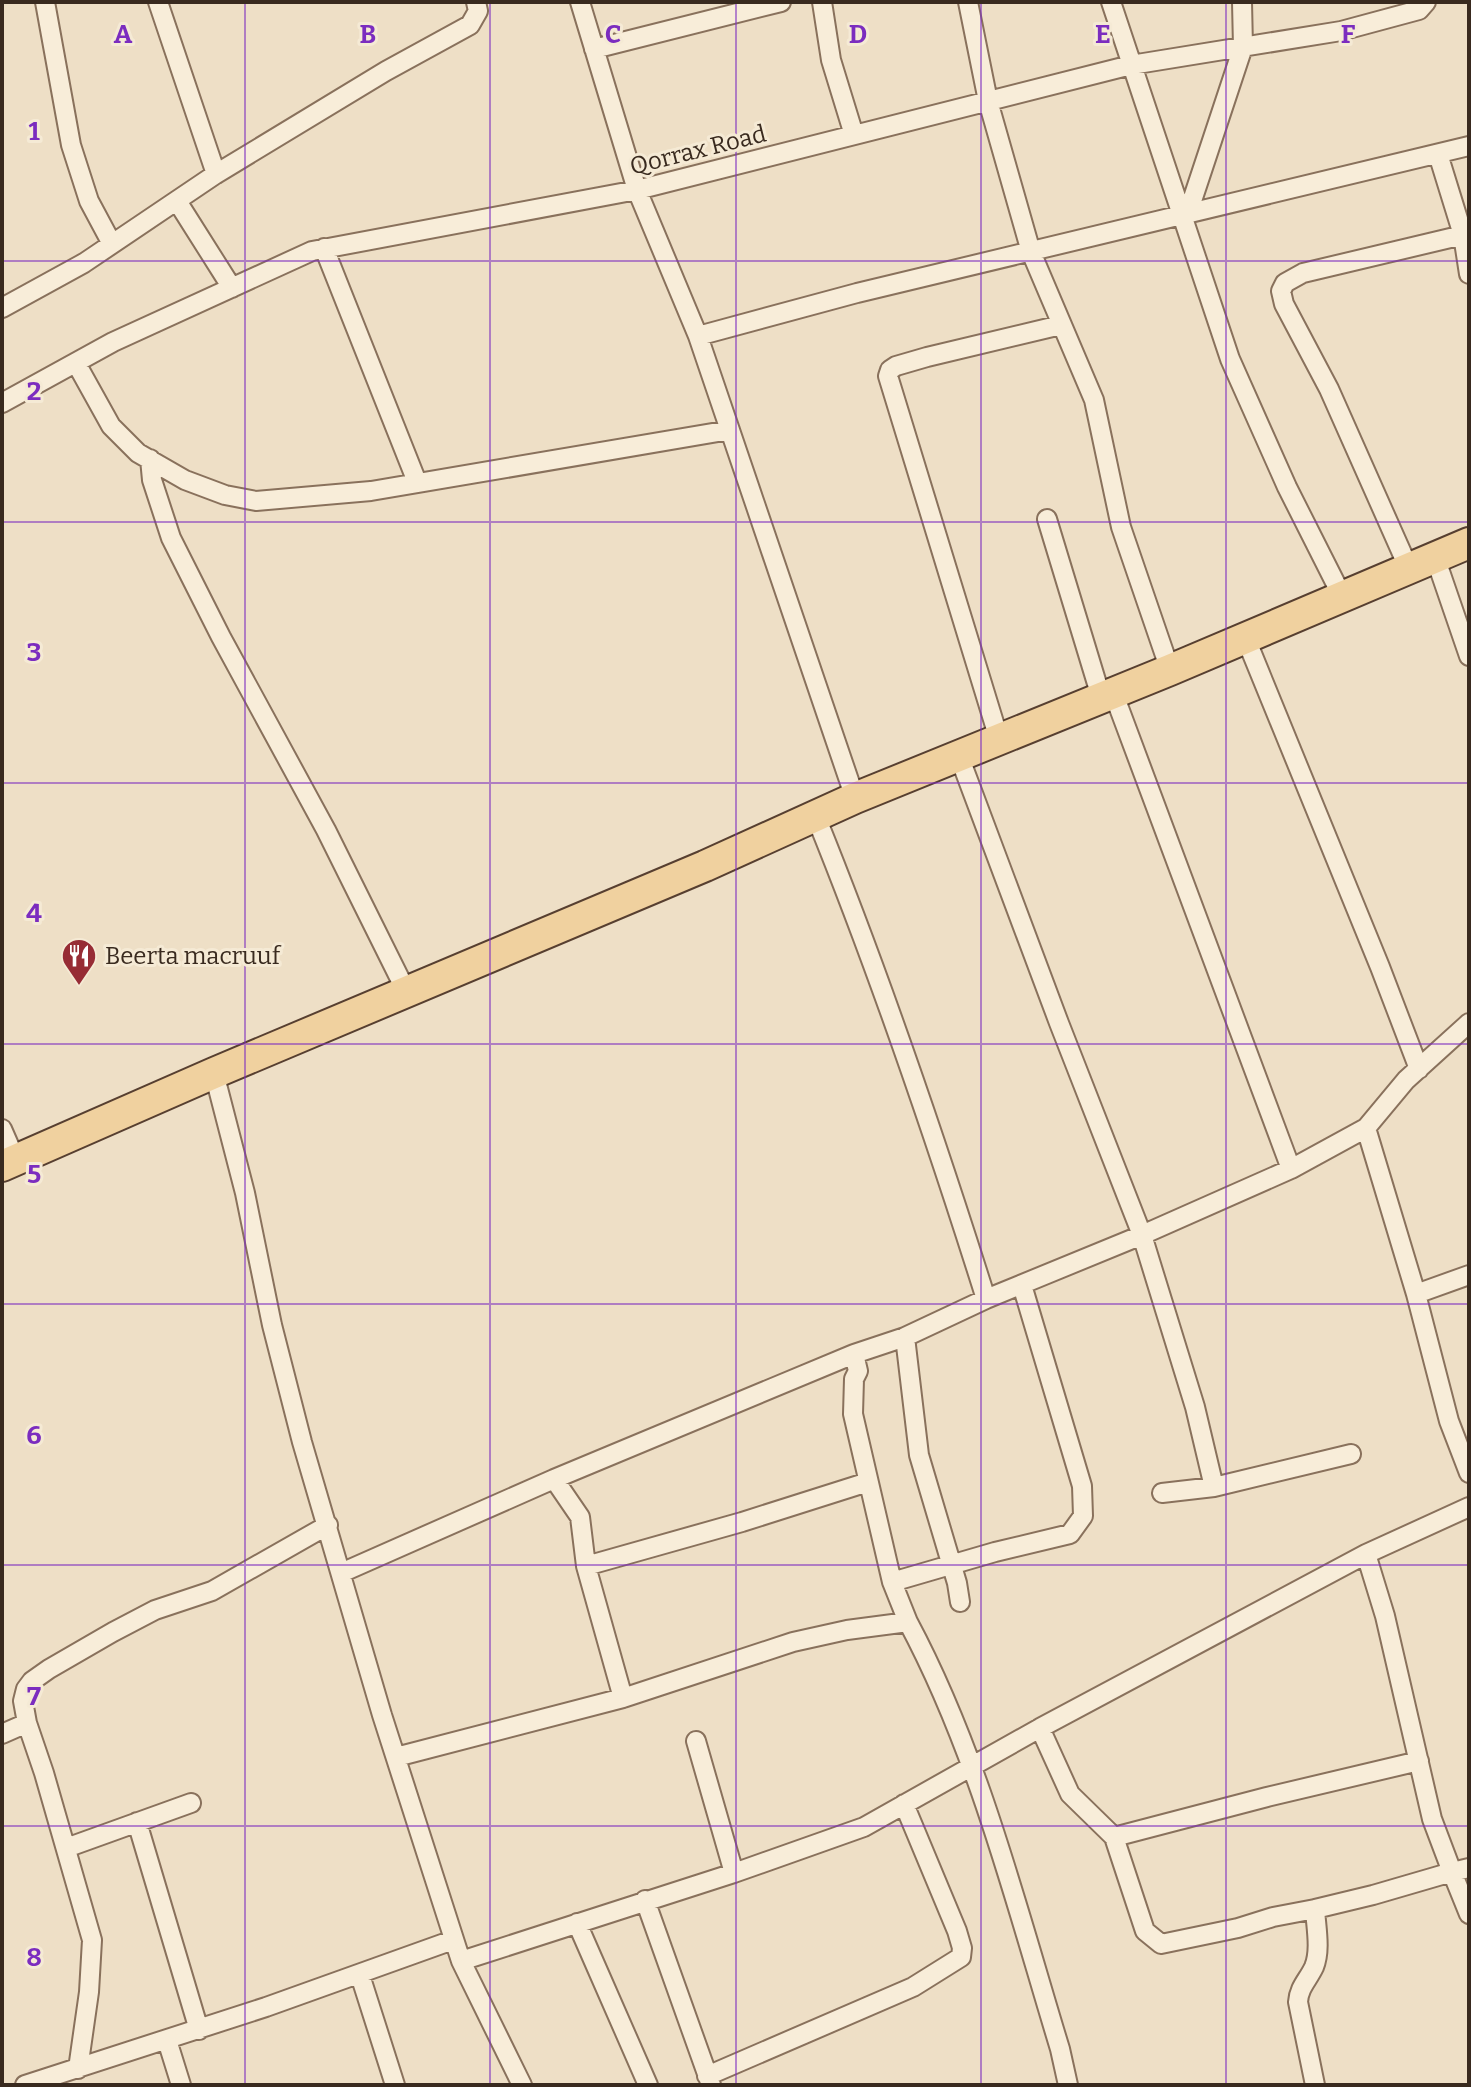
<svg xmlns="http://www.w3.org/2000/svg" width="1471" height="2087" viewBox="0 0 1471 2087" font-family="Bitter,serif">
<style>
.lines{fill:none;stroke-linecap:round;stroke-linejoin:round}
.minor-casing{stroke:#89715c;stroke-width:22}
.primary-casing{stroke:#573f30;stroke-width:34}
.minor{stroke:#f8edd9;stroke-width:18}
.primary{stroke:#f0d19f;stroke-width:30}
.grid{fill:none;stroke:#7b2cbf;stroke-width:2;stroke-opacity:0.55}
.labels{text-anchor:middle;stroke-width:6;stroke-linejoin:round;paint-order:stroke}
.street-label{font-size:24px;fill:#392a1f;stroke:#f5ead5}
.poi-label{font-size:24px;fill:#392a1f;stroke:#f5ead5;text-anchor:start}
.grid-label{font-size:26px;text-anchor:middle;font-weight:bold;fill:#7b2cbf;stroke:#f5ead5;stroke-width:6;stroke-linejoin:round;paint-order:stroke}
</style>
<rect width="100%" height="100%" fill="#eedfc6"/>
<g class="lines">
<defs>
<path id="minor" d="M 45,2 L 71,145 L 89,201 L 112,244
M 158,2 L 216,174
M 580,2 L 637,190 L 698,336 L 855,798
M 822,2 L 831,60 L 854,135
M 968,2 L 988,101 L 1031,252 L 1094,400 L 1121,527 L 1170,670
M 1111,2 L 1230,359 L 1287,487 L 1343,598
M 594,49 L 781,2
M 177,201 L 232,288
M 1188,213 L 1243,47 L 1242,2
M 1469,233 L 1463,235 L 1469,274
M 324,248 L 417,482
M 2,308 L 84,263 L 216,174 L 386,71 L 470,25 L 478,11 L 476,2
M 698,336 L 857,293 L 1469,146
M 76,363 L 111,426 L 138,453 L 185,480 L 225,495 L 256,501 L 371,491 L 730,430
M 2,403 L 113,342 L 312,251 L 637,190 L 1131,65 L 1341,31 L 1419,10 L 1426,2
M 150,459 L 152,480 L 171,538 L 221,637 L 326,830 L 407,993
M 1047,519 L 1101,697
M 1435,557 L 1469,656
M 1409,569 L 1329,389 L 1284,304 L 1281,291 L 1285,283 L 1303,273 L 1463,235 L 1438,154
M 1246,639 L 1380,967 L 1419,1069
M 1113,692 L 1291,1169 L 1366,1128 L 1416,1294 L 1449,1421 L 1469,1473
M 999,739 L 888,376 L 890,370 L 896,366 L 927,357 L 1061,325
M 959,756 L 1059,1023 L 1142,1235 L 1195,1407 L 1214,1487
M 816,817 C 880,975 935,1137 986,1299
M 214,1073 L 245,1193 L 272,1325 L 302,1442 L 382,1715 L 461,1961 L 522,2085
M 1366,1128 L 1406,1080 L 1469,1023
M 2,1129 L 16,1161
M 1416,1294 L 1469,1275
M 905,1337 L 919,1455 L 957,1583 L 960,1602
M 554,1479 L 854,1354
M 1162,1493 L 1214,1487 L 1351,1454
M 586,1566 L 742,1522 L 868,1482
M 341,1573 L 554,1479 L 580,1517 L 586,1566 L 623,1698
M 892,1582 L 995,1552 L 1070,1534 L 1083,1516 L 1082,1486 L 1022,1285
M 908,1622 L 892,1582 L 853,1414 L 854,1379 L 858,1371 L 854,1354 L 905,1337 L 986,1299 L 1142,1235 L 1291,1169
M 1040,1728 L 1070,1794 L 1114,1837 L 1145,1931 L 1161,1944 L 1238,1928 L 1273,1917 L 1315,1909
M 2,1734 L 27,1723
M 696,1741 L 734,1873
M 396,1757 L 623,1698 L 793,1642 L 847,1630 L 908,1622 C 979,1755 1016,1905 1060,2049 L 1068,2085
M 137,1822 L 199,2030
M 1114,1837 L 1267,1797 L 1419,1761
M 66,1848 L 191,1803
M 1469,1868 L 1452,1872 L 1469,1914
M 645,1900 L 711,2085
M 577,1923 L 648,2085
M 461,1961 L 734,1873 L 864,1827 L 1040,1728 L 1366,1554 L 1469,1507
M 360,1975 L 395,2085
M 167,2040 L 181,2085
M 78,2069 L 89,1992 L 92,1940 L 44,1773 L 27,1723 L 23,1701 L 26,1689 L 32,1681 L 49,1669 L 113,1632 L 155,1610 L 212,1591 L 328,1525
M 707,2076 L 913,1987 L 961,1957 L 962,1948 L 957,1931 L 904,1804
M 25,2085 L 266,2007 L 453,1940
M 1315,2085 L 1298,2002 C 1299,1987 1308,1980 1314,1967 C 1321,1950 1316,1927 1315,1909 L 1373,1895 L 1452,1872 L 1432,1819 L 1385,1616 L 1366,1554"/>
<path id="primary" d="M 2,1166 L 214,1073 L 705,866 L 855,798 L 1170,670 L 1469,543"/>
</defs>
<use href="#minor" class="minor-casing"/>
<use href="#primary" class="primary-casing"/>
<use href="#minor" class="minor"/>
<use href="#primary" class="primary"/>
</g>
<path class="grid" d="M 245,2 L 245,2085M 490,2 L 490,2085M 736,2 L 736,2085M 981,2 L 981,2085M 1226,2 L 1226,2085M 2,261 L 1469,261M 2,522 L 1469,522M 2,783 L 1469,783M 2,1044 L 1469,1044M 2,1304 L 1469,1304M 2,1565 L 1469,1565M 2,1826 L 1469,1826"/>
<defs>
<symbol id="restaurant-pin" viewBox="-11 -11 22 30"><path d="M0 17L-7.5 6A9.5 9.5 0 1 1 7.5 6Z" fill="#972c35" stroke="#f5ead5"/><path d="M-5-6h1v4h1v-4h1v4h1v-4h1v5L-1.5 .5V6h-2V.5L-5-1ZM5-6V6H3V1.5H1.5Q1.5-4 5-6Z" fill="#fff"/></symbol>
</defs>
<g fill-rule="evenodd">
<use href="#restaurant-pin" x="59" y="936" width="40" height="54"/>
</g>
<g class="labels">
<g class="street-label">
<text transform="translate(698 150) rotate(-14)" y="8">Qorrax Road</text>
</g>
<g class="poi-label">
<text x="105" y="964">Beerta macruuf</text>
</g>
</g>
<g class="grid-label">
<text x="123" y="43">A</text>
<text x="368" y="43">B</text>
<text x="613" y="43">C</text>
<text x="858" y="43">D</text>
<text x="1103" y="43">E</text>
<text x="1348" y="43">F</text>
<text x="34" y="140">1</text>
<text x="34" y="400">2</text>
<text x="34" y="661">3</text>
<text x="34" y="922">4</text>
<text x="34" y="1183">5</text>
<text x="34" y="1444">6</text>
<text x="34" y="1705">7</text>
<text x="34" y="1966">8</text>
</g>
<rect width="1471" height="2087" fill="none" stroke="#392a1f" stroke-width="8"/>
</svg>
